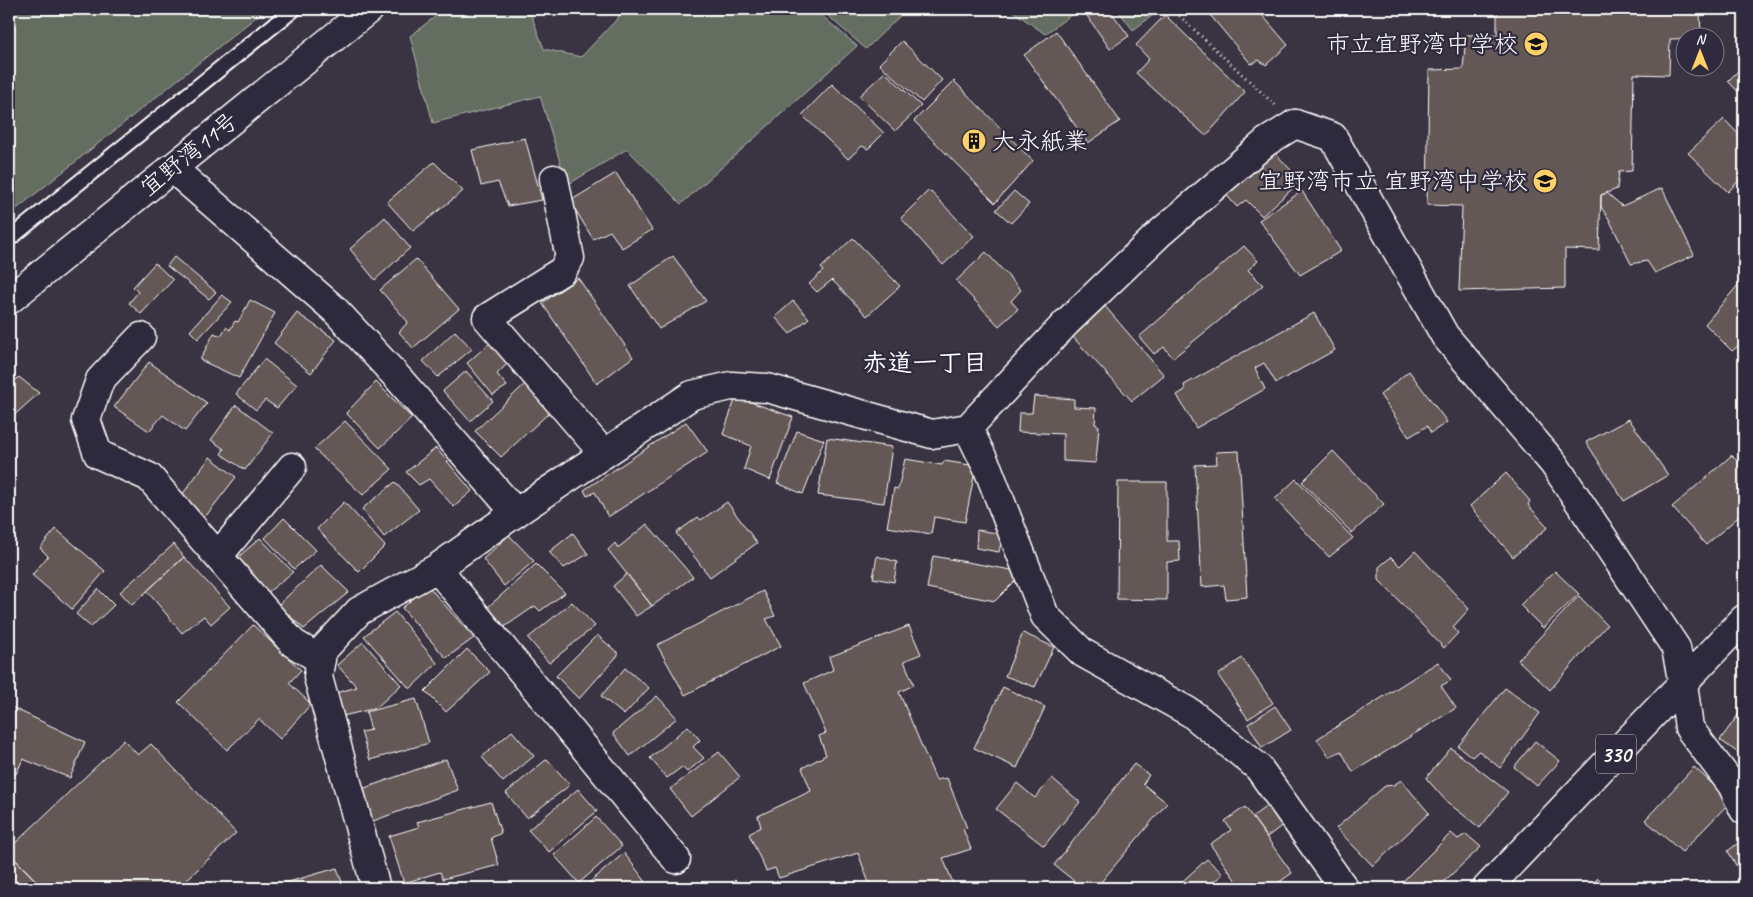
<svg xmlns="http://www.w3.org/2000/svg" width="1753" height="897" viewBox="0 0 1753 897" font-family="Caveat,'Klee One',sans-serif">
<style>
.green{fill:#646d61;stroke:#b2b6b0}
.building{fill:#645854;stroke:#fff}
.lines{fill:none;stroke-linecap:round;stroke-linejoin:round}
.lane-casing{stroke:#fff;stroke-width:18}
.street-casing{stroke:#fff;stroke-width:31}
.secondary-casing{stroke:#fff;stroke-width:31}
.highway-casing{stroke:#fff;stroke-width:31}
.path{stroke:#fff;stroke-width:3;stroke-dasharray:1 4;stroke-linecap:butt}
.lane{stroke:#2f2a3d;stroke-width:14}
.street{stroke:#2f2a3d;stroke-width:28}
.secondary{stroke:#2f2a3d;stroke-width:28}
.highway{stroke:#2f2a3d;stroke-width:28}
.labels{text-anchor:middle;stroke-width:4.5;stroke-linejoin:round;paint-order:stroke}
.shield{fill:#2f2a3d;stroke:#c1bfc5;stroke-width:1}
.shield-label{font-size:22px;font-weight:bold;fill:#fff}
.poi-label{font-size:24px;fill:#fff;stroke:#2f2a3d;text-anchor:end}
.street-label{font-size:24px;fill:#fff;stroke:#2f2a3d}
.neighbourhood-label{font-size:25px;font-weight:bold;fill:#fff;stroke:#2f2a3d}
</style>
<rect width="100%" height="100%" fill="#3a3342"/>
<filter id="ink" filterUnits="userSpaceOnUse"><feTurbulence type="fractalNoise" baseFrequency=".02" numOctaves="2"/><feDisplacementMap in="SourceGraphic" scale="10" xChannelSelector="R" yChannelSelector="G"/><feConvolveMatrix kernelMatrix="1 2 1 2 8 2 1 2 1" color-interpolation-filters="sRGB"/></filter>
<g filter="url(#ink)">
<path class="green" d="M 9,9 L 266,9 L 9,215 Z
M 445,9 L 529,9 L 544,49 L 581,57 L 618,18 L 622,9 L 814,9 L 857,46 L 681,204 L 627,149 L 567,185 L 540,96 L 433,123 L 410,36 Z
M 820,9 L 907,9 L 866,49 Z
M 1010,9 L 1079,9 L 1045,34 Z
M 1117,9 L 1159,9 L 1160,10 L 1133,30 Z"/>
<path class="building" d="M 1086,9 L 1109,9 L 1129,36 L 1110,49 L 1083,10 Z
M 1205,9 L 1257,9 L 1288,45 L 1266,65 L 1259,60 L 1251,64 Z
M 1497,9 L 1700,9 L 1701,38 L 1670,39 L 1669,75 L 1634,74 L 1632,171 L 1619,172 L 1617,189 L 1601,195 L 1599,250 L 1565,249 L 1565,288 L 1459,291 L 1462,206 L 1427,205 L 1429,70 L 1463,69 L 1466,35 L 1497,35 Z
M 1165,15 L 1245,92 L 1206,136 L 1136,73 L 1149,59 L 1136,45 Z
M 1056,31 L 1120,121 L 1088,143 L 1024,55 Z
M 902,41 L 942,80 L 922,102 L 879,64 Z
M 1744,65 L 1744,98 L 1728,81 Z
M 885,72 L 921,106 L 895,131 L 859,96 Z
M 954,81 L 1033,161 L 995,203 L 914,121 Z
M 832,84 L 884,133 L 868,149 L 862,146 L 848,159 L 802,115 Z
M 1724,119 L 1744,140 L 1744,175 L 1728,192 L 1688,153 Z
M 525,138 L 542,200 L 508,206 L 498,182 L 481,186 L 472,150 Z
M 1275,153 L 1301,181 L 1262,216 L 1246,200 L 1237,207 L 1223,191 Z
M 434,162 L 463,191 L 413,231 L 387,202 Z
M 616,173 L 652,230 L 622,248 L 610,231 L 593,239 L 570,201 Z
M 1662,188 L 1694,255 L 1655,273 L 1647,261 L 1631,264 L 1609,219 L 1601,207 L 1601,195 L 1607,193 L 1622,206 Z
M 929,190 L 974,236 L 943,265 L 901,218 Z
M 1014,191 L 1029,204 L 1011,223 L 996,210 Z
M 1302,191 L 1341,251 L 1300,275 L 1259,220 Z
M 385,217 L 410,248 L 375,280 L 350,249 Z
M 853,238 L 900,286 L 867,316 L 832,280 L 817,292 L 809,284 L 823,271 L 821,268 Z
M 1244,246 L 1258,261 L 1248,270 L 1263,285 L 1173,358 L 1164,347 L 1154,354 L 1139,337 Z
M 986,252 L 1021,290 L 1011,301 L 1018,309 L 999,326 L 956,281 Z
M 673,256 L 706,301 L 659,329 L 630,286 Z
M 174,257 L 216,292 L 209,299 L 167,266 Z
M 416,259 L 459,309 L 413,348 L 399,332 L 408,322 L 380,290 Z
M 155,263 L 173,280 L 141,314 L 129,303 L 138,292 L 133,287 Z
M 578,278 L 633,357 L 597,384 L 542,303 Z
M 1744,278 L 1744,341 L 1732,351 L 1705,324 Z
M 222,295 L 232,302 L 198,339 L 190,331 Z
M 250,300 L 275,313 L 239,378 L 200,360 L 214,333 L 221,336 L 226,327 L 230,330 L 235,321 L 238,322 Z
M 793,301 L 809,318 L 790,334 L 775,317 Z
M 1104,305 L 1164,375 L 1132,401 L 1071,335 Z
M 297,313 L 336,340 L 311,373 L 274,343 Z
M 1314,313 L 1335,350 L 1276,383 L 1264,363 L 1255,368 L 1265,389 L 1196,428 L 1177,395 L 1185,390 L 1184,385 Z
M 455,331 L 472,349 L 438,377 L 423,361 Z
M 491,342 L 509,362 L 497,374 L 507,386 L 493,395 L 467,363 Z
M 264,359 L 297,385 L 277,408 L 265,400 L 256,410 L 236,394 Z
M 149,362 L 207,403 L 185,431 L 163,415 L 149,431 L 114,407 Z
M 466,371 L 493,401 L 470,421 L 443,391 Z
M 1409,371 L 1447,422 L 1431,433 L 1427,426 L 1409,437 L 1380,395 Z
M 19,377 L 39,393 L 10,419 L 9,387 Z
M 376,382 L 412,418 L 380,448 L 346,413 Z
M 525,384 L 551,411 L 501,457 L 475,431 Z
M 1034,396 L 1074,399 L 1074,407 L 1096,408 L 1095,424 L 1099,426 L 1096,463 L 1063,461 L 1063,434 L 1018,432 L 1019,413 L 1032,413 Z
M 736,397 L 793,417 L 770,480 L 744,469 L 751,446 L 723,434 Z
M 236,405 L 273,433 L 245,470 L 221,454 L 224,449 L 211,440 Z
M 1629,419 L 1668,475 L 1624,501 L 1586,442 Z
M 345,421 L 392,469 L 363,495 L 314,449 Z
M 686,422 L 708,452 L 608,517 L 595,492 L 587,496 L 584,490 Z
M 797,431 L 824,440 L 803,494 L 777,483 Z
M 827,438 L 892,447 L 884,503 L 818,495 Z
M 436,448 L 472,491 L 454,507 L 429,479 L 419,485 L 406,472 Z
M 1239,451 L 1247,597 L 1226,599 L 1224,585 L 1202,587 L 1195,465 L 1217,464 L 1216,452 Z
M 1333,451 L 1384,504 L 1352,533 L 1302,482 Z
M 1732,455 L 1744,469 L 1744,512 L 1706,545 L 1672,507 Z
M 210,457 L 236,477 L 202,521 L 176,503 Z
M 905,459 L 942,465 L 944,461 L 976,466 L 965,522 L 934,517 L 931,534 L 887,527 L 894,488 L 898,489 Z
M 1506,473 L 1530,501 L 1528,505 L 1548,527 L 1513,557 L 1470,506 Z
M 1296,479 L 1353,538 L 1329,557 L 1275,499 Z
M 395,482 L 419,510 L 384,537 L 362,509 Z
M 1118,482 L 1167,482 L 1167,541 L 1179,541 L 1180,561 L 1167,562 L 1167,600 L 1117,599 Z
M 344,502 L 385,546 L 359,572 L 317,529 Z
M 727,502 L 757,543 L 710,577 L 676,533 L 698,517 L 701,520 Z
M 284,518 L 316,550 L 294,569 L 265,538 Z
M 647,524 L 693,577 L 652,606 L 608,550 L 615,543 L 618,548 Z
M 56,529 L 105,571 L 72,609 L 32,575 L 48,556 L 40,548 Z
M 977,530 L 1003,534 L 999,552 L 976,548 Z
M 573,533 L 588,554 L 564,568 L 549,552 Z
M 509,535 L 534,561 L 504,586 L 483,559 Z
M 260,538 L 293,572 L 267,593 L 235,560 Z
M 174,544 L 184,557 L 132,605 L 120,592 Z
M 1415,551 L 1469,609 L 1453,627 L 1458,633 L 1444,648 L 1379,580 L 1379,567 L 1391,557 L 1400,566 Z
M 877,556 L 897,562 L 894,582 L 873,578 Z
M 933,556 L 1017,571 L 1015,581 L 995,601 L 927,588 Z
M 184,557 L 230,607 L 211,624 L 204,616 L 182,633 L 147,591 Z
M 536,564 L 565,593 L 540,611 L 535,606 L 503,628 L 487,608 Z
M 321,565 L 349,592 L 304,629 L 278,605 Z
M 1555,571 L 1579,594 L 1543,628 L 1520,605 Z
M 627,574 L 652,606 L 636,616 L 613,586 Z
M 428,586 L 474,638 L 446,658 L 402,608 Z
M 98,589 L 114,605 L 91,627 L 76,614 Z
M 763,591 L 775,616 L 766,619 L 781,646 L 685,695 L 657,645 Z
M 1579,596 L 1607,625 L 1550,690 L 1518,660 Z
M 572,602 L 595,626 L 549,663 L 528,638 Z
M 395,612 L 437,663 L 410,689 L 364,636 Z
M 253,625 L 301,670 L 289,683 L 311,704 L 280,739 L 259,719 L 227,750 L 178,702 Z
M 909,626 L 921,654 L 904,661 L 914,685 L 899,692 L 936,780 L 947,778 L 967,828 L 963,829 L 971,849 L 943,858 L 955,888 L 855,888 L 869,883 L 858,853 L 779,878 L 775,868 L 766,871 L 749,834 L 761,827 L 758,816 L 811,791 L 802,768 L 826,755 L 819,736 L 826,733 L 804,683 L 833,670 L 829,657 Z
M 1023,633 L 1054,647 L 1035,687 L 1005,676 Z
M 597,635 L 619,654 L 579,699 L 556,676 Z
M 363,642 L 401,685 L 376,708 L 343,716 L 336,693 L 357,687 L 337,665 Z
M 467,649 L 490,672 L 446,712 L 425,691 Z
M 1242,658 L 1273,703 L 1248,719 L 1218,675 Z
M 1438,662 L 1451,680 L 1441,686 L 1456,708 L 1353,772 L 1341,751 L 1329,757 L 1317,739 Z
M 625,668 L 649,688 L 624,715 L 601,696 Z
M 1003,687 L 1045,707 L 1017,768 L 974,748 Z
M 1505,688 L 1540,713 L 1500,768 L 1479,751 L 1472,757 L 1458,746 Z
M 657,696 L 677,718 L 630,756 L 613,733 Z
M 416,699 L 429,743 L 370,760 L 361,732 L 371,730 L 366,712 Z
M 9,706 L 85,742 L 70,778 L 23,759 L 16,774 L 9,771 Z
M 1275,706 L 1291,730 L 1262,748 L 1248,724 Z
M 1744,707 L 1744,757 L 1720,740 Z
M 688,726 L 700,740 L 693,747 L 704,758 L 687,772 L 682,767 L 667,778 L 650,758 Z
M 512,731 L 534,756 L 503,782 L 482,757 Z
M 124,740 L 138,755 L 151,744 L 236,833 L 178,888 L 43,888 L 9,853 L 9,849 Z
M 1535,741 L 1560,761 L 1537,786 L 1514,767 Z
M 1451,748 L 1508,792 L 1480,828 L 1447,802 L 1426,778 Z
M 719,752 L 740,777 L 691,816 L 670,789 Z
M 446,759 L 458,790 L 373,821 L 362,789 Z
M 547,759 L 570,785 L 527,818 L 506,793 Z
M 1134,764 L 1149,775 L 1143,784 L 1167,803 L 1096,888 L 1083,888 L 1054,865 Z
M 1694,767 L 1731,801 L 1682,852 L 1645,820 Z
M 1052,778 L 1080,802 L 1044,846 L 996,809 L 1017,783 L 1035,798 Z
M 1401,780 L 1429,813 L 1373,866 L 1336,828 L 1385,786 L 1394,785 Z
M 578,789 L 597,811 L 549,852 L 528,830 Z
M 491,802 L 501,833 L 491,838 L 499,865 L 443,879 L 440,872 L 404,883 L 389,836 L 419,827 L 417,822 Z
M 1272,802 L 1288,821 L 1267,837 L 1252,817 Z
M 1245,807 L 1292,873 L 1271,888 L 1241,888 L 1210,844 L 1231,830 L 1225,821 Z
M 596,817 L 622,846 L 579,883 L 554,855 Z
M 1451,833 L 1458,839 L 1466,834 L 1481,847 L 1437,888 L 1396,888 Z
M 1744,838 L 1744,872 L 1741,874 L 1728,851 Z
M 9,853 L 43,888 L 9,888 Z
M 624,853 L 646,882 L 639,888 L 583,888 Z
M 1207,859 L 1223,874 L 1206,888 L 1175,888 Z
M 337,868 L 344,888 L 279,888 L 278,885 Z
M 1598,878 L 1608,888 L 1588,888 Z
M 1744,878 L 1744,888 L 1720,888 Z
M 426,880 L 429,888 L 395,888 Z
M 735,880 L 742,888 L 726,888 Z
M 1710,880 L 1713,888 L 1686,888 Z"/>
<g class="lines">
<defs>
<path id="lane" d="M 9,239 L 294,9"/>
<path id="street" d="M 172,168 L 334,309 L 398,378 L 516,513
M 554,179 L 570,258 L 562,271 L 487,318 L 604,454
M 141,337 L 100,380 L 86,420 L 98,454 L 149,477 L 293,643 L 321,660
M 968,428 L 988,469 L 1045,616 L 1083,653 L 1191,713 L 1258,767 L 1344,888
M 218,556 L 292,467
M 437,568 L 676,859
M 1683,684 L 1689,728 L 1732,785 L 1744,810
M 376,888 L 318,677 L 322,651 L 359,611 L 437,568 L 508,518 L 692,395 L 731,386 L 767,388 L 932,434 L 968,428 L 1066,323 L 1160,233 L 1266,142 L 1295,124"/>
<path id="secondary" d="M 1295,124 L 1333,137 L 1445,336 L 1554,464 L 1676,648 L 1683,684
M 9,300 L 369,9"/>
<path id="highway" d="M 1487,888 L 1744,619"/>
</defs>
<use href="#lane" class="lane-casing"/>
<use href="#street" class="street-casing"/>
<use href="#secondary" class="secondary-casing"/>
<use href="#highway" class="highway-casing"/>
<path class="path" d="M 1172,9 L 1275,105"/>
<use href="#lane" class="lane"/>
<use href="#street" class="street"/>
<use href="#secondary" class="secondary"/>
<use href="#highway" class="highway"/>
</g>
</g>
<defs>
<symbol id="school-disc" viewBox="-11 -11 22 22"><circle r="9.5" fill="#ffd166" stroke="#2f2a3d"/><path d="M0-5L7-2L0 1L-7-2ZM-4 1L0 2.5L4 1V4Q0 6-4 4Z" fill="#111"/></symbol>
<symbol id="building-disc" viewBox="-11 -11 22 22"><circle r="9.5" fill="#ffd166" stroke="#2f2a3d"/><path d="M-4-6H4V6H1V3H-1V6H-4ZM-2.5-4.3h1.7v1.8h-1.7ZM.8-4.3h1.7v1.8H.8ZM-2.5-1h1.7V.8h-1.7ZM.8-1h1.7V.8H.8Z" fill="#111"/></symbol>
</defs>
<g fill-rule="evenodd">
<use href="#school-disc" x="1522" y="30" width="28" height="28"/>
<use href="#building-disc" x="960" y="127" width="28" height="28"/>
<use href="#school-disc" x="1531" y="167" width="28" height="28"/>
</g>
<g class="labels">
<rect class="shield" x="1596" y="734.5" width="40" height="39" rx="4"/>
<g class="shield-label">
<text x="1616" y="762">330</text>
</g>
<g class="poi-label">
<text x="1518" y="52">市立宜野湾中学校</text>
<text x="992" y="149" text-anchor="start">大永紙業</text>
<text x="1528" y="189">宜野湾市立 宜野湾中学校</text>
</g>
<g class="street-label">
<text transform="translate(189 154) rotate(-39)" y="8">宜野湾11号</text>
</g>
<g class="neighbourhood-label">
<text x="925" y="371">赤道一丁目</text>
</g>
</g>
<rect width="1753" height="897" fill="none" stroke="#2f2a3d" stroke-width="30"/>
<rect x="15" y="15" width="1723" height="867" fill="none" stroke="#fff" stroke-width="2" filter="url(#ink)"/>
<g transform="translate(1700 52)"><circle r="24" fill="#2f2a3d" stroke="#827f8b"/>
<path d="M0-4L9 19L0 12L-9 19Z" fill="#ffd166"/>
<text y="-8" font-size="14" font-weight="bold" text-anchor="middle" fill="#ffffff">N</text>
</g>
</svg>
